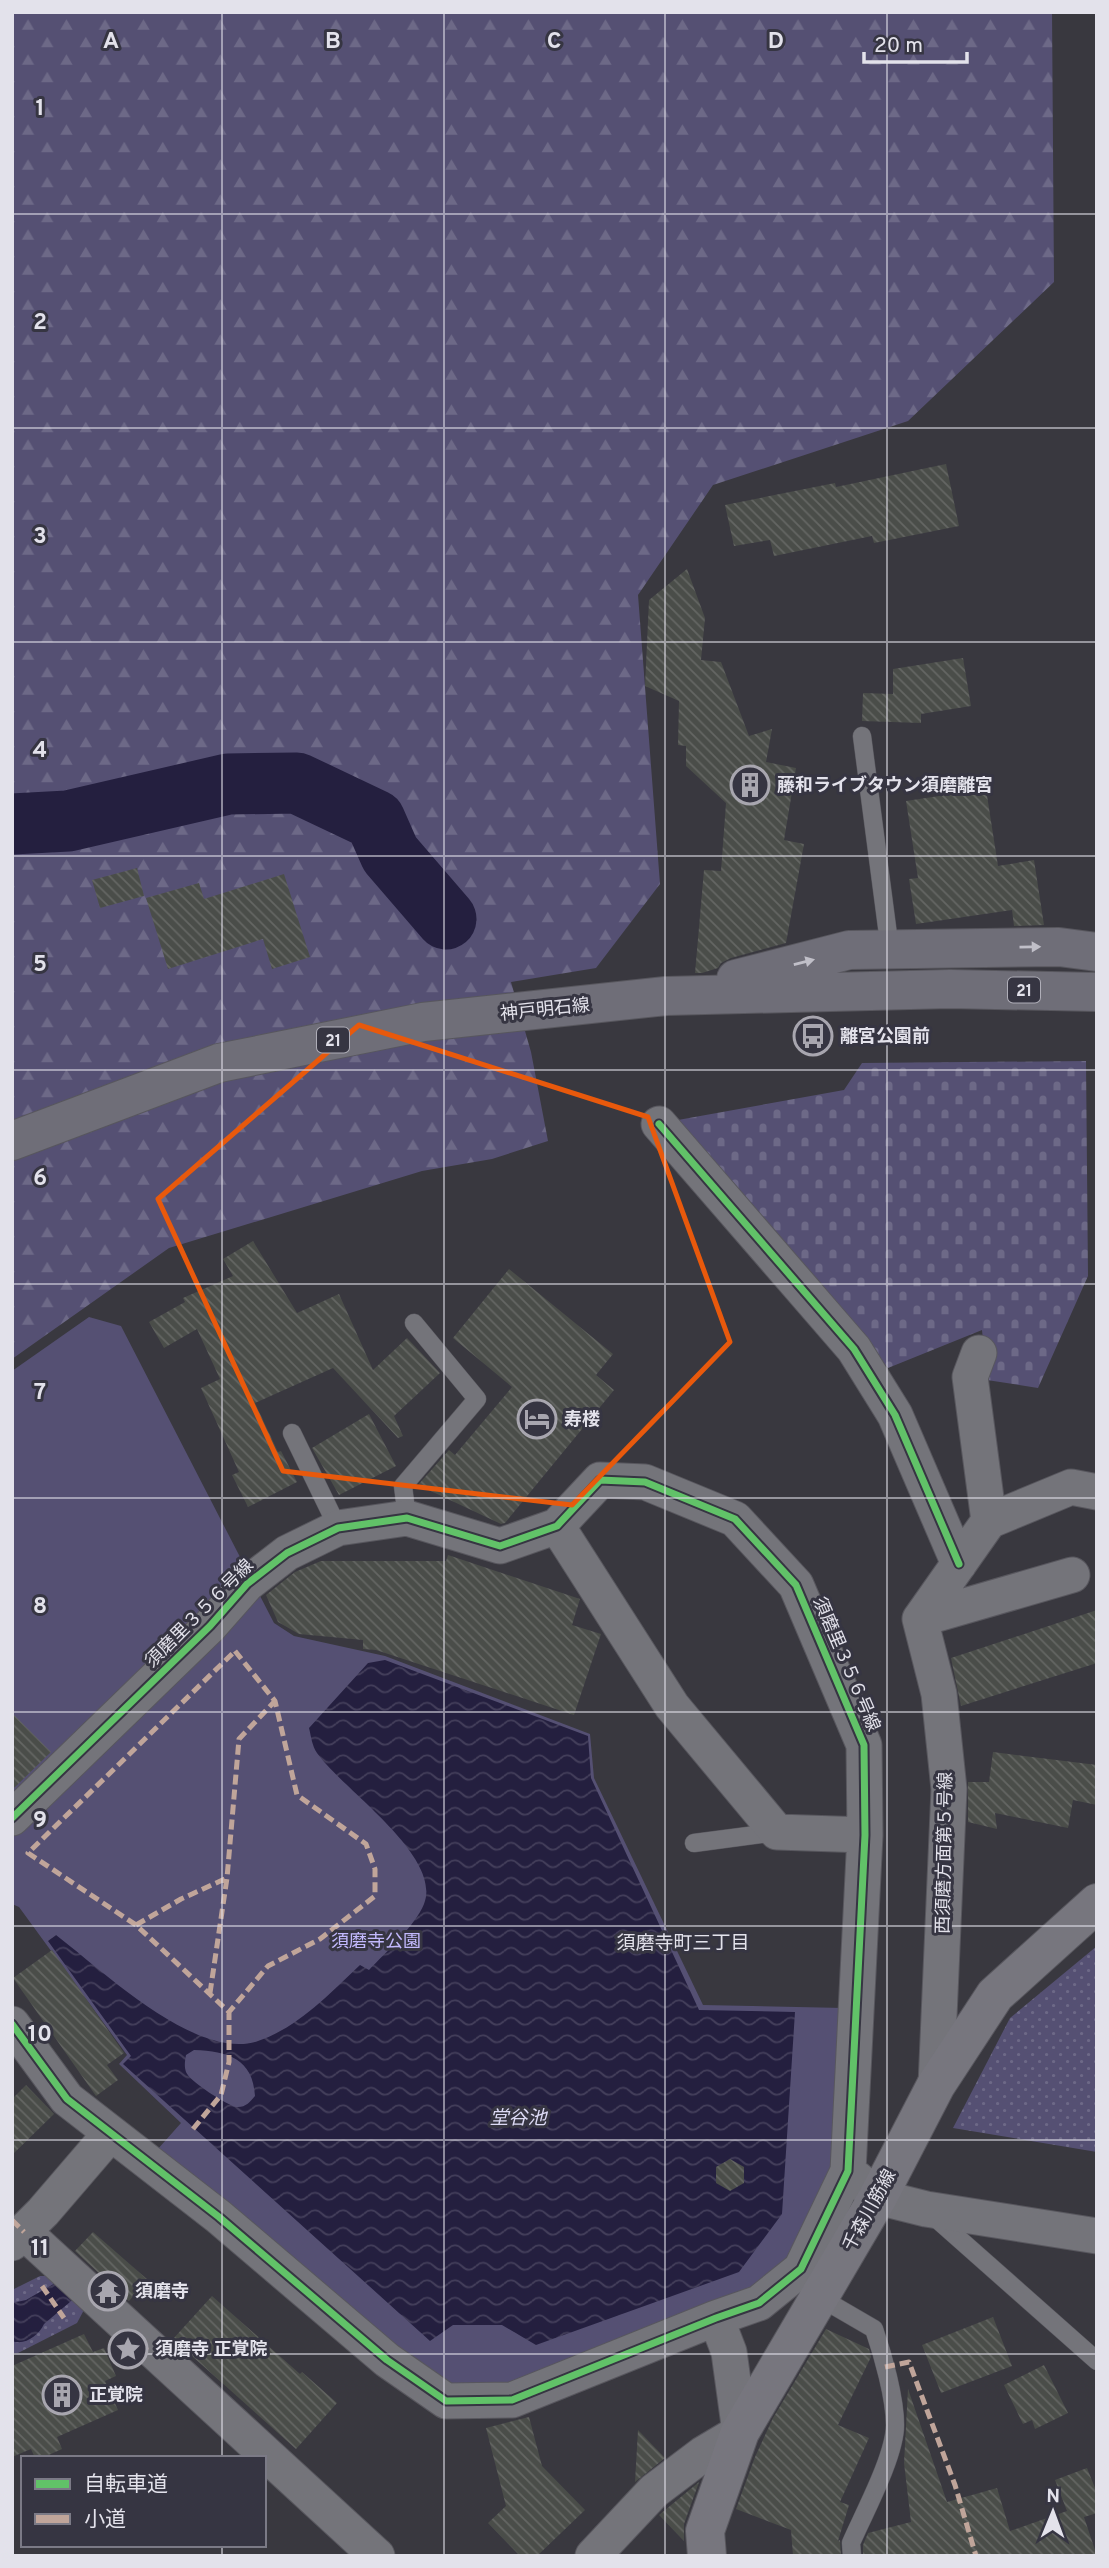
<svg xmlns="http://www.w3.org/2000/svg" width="1109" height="2568" viewBox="0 0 1109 2568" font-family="Overpass,'Noto Sans JP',sans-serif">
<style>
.forest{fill:url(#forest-firs)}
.cemetery{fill:url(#cemetery-stones)}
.park{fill:#555073}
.garden{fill:url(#garden-dots)}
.water{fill:url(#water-waves);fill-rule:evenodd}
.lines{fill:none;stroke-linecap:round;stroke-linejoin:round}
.river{stroke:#241f3f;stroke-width:61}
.building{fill:url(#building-back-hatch)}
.lane-casing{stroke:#58575e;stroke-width:19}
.street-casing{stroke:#58575e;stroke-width:37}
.secondary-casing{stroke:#58575e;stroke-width:40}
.primary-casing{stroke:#58575e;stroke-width:40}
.lane{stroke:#74747a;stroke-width:18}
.street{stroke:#74747a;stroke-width:35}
.secondary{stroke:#77767e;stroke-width:38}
.primary{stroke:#6f6e78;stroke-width:38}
.quiet{stroke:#c0a59a;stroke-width:5;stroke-dasharray:10 5;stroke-linecap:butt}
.cycleway-casing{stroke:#363542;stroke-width:11}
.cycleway{stroke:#61c268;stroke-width:7}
.oneway{fill:#c0bfc8}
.marked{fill:none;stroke:#e8590c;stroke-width:5;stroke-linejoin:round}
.grid{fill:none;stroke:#e3e2eb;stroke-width:2;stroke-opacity:0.55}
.labels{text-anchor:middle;stroke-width:6;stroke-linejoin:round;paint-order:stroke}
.shield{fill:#363542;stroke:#afaeb8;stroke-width:2}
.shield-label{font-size:16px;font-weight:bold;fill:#e3e2eb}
.poi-label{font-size:18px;font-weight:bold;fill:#e3e2eb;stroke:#363542;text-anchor:start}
.street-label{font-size:18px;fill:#e3e2eb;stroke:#363542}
.park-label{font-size:18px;fill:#c2b9fd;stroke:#363542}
.neighbourhood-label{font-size:19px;fill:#e3e2eb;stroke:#363542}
.water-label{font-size:19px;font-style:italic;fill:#dcdaf5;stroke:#363542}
.grid-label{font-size:23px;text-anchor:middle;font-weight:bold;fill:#e3e2eb;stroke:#363542;stroke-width:6;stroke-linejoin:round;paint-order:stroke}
</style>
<defs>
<pattern id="forest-firs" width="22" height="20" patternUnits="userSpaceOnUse" patternTransform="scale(1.75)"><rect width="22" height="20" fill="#555073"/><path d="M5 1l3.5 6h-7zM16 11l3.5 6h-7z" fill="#6d6987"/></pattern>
<pattern id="cemetery-stones" width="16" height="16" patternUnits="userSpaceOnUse" patternTransform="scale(1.75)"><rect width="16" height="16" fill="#555073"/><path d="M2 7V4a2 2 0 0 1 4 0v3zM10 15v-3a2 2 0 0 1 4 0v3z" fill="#6d6987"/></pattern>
<pattern id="garden-dots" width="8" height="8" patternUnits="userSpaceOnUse" patternTransform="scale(1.75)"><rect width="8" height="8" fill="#555073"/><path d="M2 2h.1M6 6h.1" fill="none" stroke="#6d6987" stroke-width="1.8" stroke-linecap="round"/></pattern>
<pattern id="water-waves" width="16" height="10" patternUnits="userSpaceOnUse" patternTransform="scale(1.75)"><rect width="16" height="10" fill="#241f3f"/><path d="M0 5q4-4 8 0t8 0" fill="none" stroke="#443f5b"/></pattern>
<pattern id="building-back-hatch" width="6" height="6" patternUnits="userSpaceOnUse" patternTransform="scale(1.75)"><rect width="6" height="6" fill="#4a4d49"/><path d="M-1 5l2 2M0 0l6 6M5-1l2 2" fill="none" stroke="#646663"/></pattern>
</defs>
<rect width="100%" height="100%" fill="#39383f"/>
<path class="forest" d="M 12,12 L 1052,12 L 1054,282 L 908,421 L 713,485 L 638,595 L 660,884 L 596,968 L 511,982 L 531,1052 L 548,1141 L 492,1159 L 422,1171 L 169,1248 L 12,1359 Z"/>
<path class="cemetery" d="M 1086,1061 L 1088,1276 L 1038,1388 L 987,1380 L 982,1330 L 888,1368 L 678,1120 L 844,1090 L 862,1063 Z"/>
<path class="park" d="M 89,1317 L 121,1326 L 274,1623 L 294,1636 L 385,1656 L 590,1734 L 594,1778 L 703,2005 L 844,2008 L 830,2188 L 787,2260 L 747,2296 L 512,2385 L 447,2384 L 400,2356 L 157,2150 L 181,2123 L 119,2064 L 127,2055 L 19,1907 L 12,1904 L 12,1371 Z"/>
<path class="garden" d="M 1097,1946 L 1097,2152 L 953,2128 L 1010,2018 Z
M 40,2276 L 55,2276 L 85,2308 L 77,2323 L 18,2353 L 12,2353 L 12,2290 Z"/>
<path class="water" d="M 385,1660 L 588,1736 L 591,1778 L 699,2010 L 795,2012 L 782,2214 L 739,2272 L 536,2345 L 502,2325 L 453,2325 L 430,2341 L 123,2064 L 131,2056 L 48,1941 L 56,1935 C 102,1970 197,2062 258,2041 C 299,2027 329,1994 360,1965 L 369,1970 C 386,1952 415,1926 424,1904 C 443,1856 342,1789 317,1753 C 312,1746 311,1736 309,1728 L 368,1663 ZM 194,2050 C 228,2051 253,2059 255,2096 C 250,2102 245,2108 236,2107 C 227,2105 189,2081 186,2072 C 184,2066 185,2061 186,2055 Z
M 96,2280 L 44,2324 C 39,2335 25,2346 12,2341 L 12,2303 L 26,2300 L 57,2282 Z"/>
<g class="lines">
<path class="river" d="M 12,824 L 68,821 L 228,784 L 297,783 L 375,820 L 390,854 L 446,919"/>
</g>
<path class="building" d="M 946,464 L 959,526 L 874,543 L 872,536 L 774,556 L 770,540 L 734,546 L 725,505 L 835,483 L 836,487 Z
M 687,569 L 705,618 L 701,660 L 721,662 L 749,736 L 772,729 L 766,762 L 796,768 L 784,840 L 804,844 L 786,943 L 731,958 L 721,963 L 718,968 L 702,973 L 695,973 L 704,870 L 721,871 L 726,803 L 686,766 L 686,746 L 678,745 L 679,701 L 645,686 L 649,600 Z
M 963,658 L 971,706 L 921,714 L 921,723 L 862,721 L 863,693 L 893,694 L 893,669 Z
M 986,789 L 998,866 L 1034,860 L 1044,925 L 1014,926 L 1012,910 L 916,924 L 909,879 L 918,878 L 906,801 Z
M 137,868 L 144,896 L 100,908 L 92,880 Z
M 284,874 L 310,957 L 272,969 L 263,939 L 168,969 L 146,898 L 199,883 L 204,899 Z
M 253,1241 L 297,1313 L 339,1294 L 373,1370 L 407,1338 L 440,1373 L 394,1416 L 403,1436 L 398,1438 L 333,1368 L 255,1403 L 278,1452 L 281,1451 L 297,1482 L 248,1507 L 232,1475 L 239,1472 L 201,1388 L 220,1379 L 197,1329 L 164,1348 L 149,1322 L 185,1302 L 183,1298 L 233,1276 L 223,1259 Z
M 509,1269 L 613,1354 L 596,1375 L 614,1390 L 505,1523 L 501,1524 L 418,1485 L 449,1450 L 455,1455 L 512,1387 L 453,1338 Z
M 369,1414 L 396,1466 L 339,1495 L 312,1448 Z
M 448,1555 L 580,1599 L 572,1625 L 601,1634 L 574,1715 L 376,1650 L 363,1649 L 363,1640 L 299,1634 L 278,1622 L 266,1595 L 295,1572 L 321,1561 L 446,1561 Z
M 1097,1610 L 1097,1663 L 961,1706 L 951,1658 Z
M 12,1713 L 51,1752 L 12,1790 Z
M 993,1752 L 1097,1765 L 1097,1805 L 1073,1800 L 1068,1828 L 995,1813 L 997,1829 L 968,1822 L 968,1782 L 989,1782 Z
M 52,1950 L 124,2053 L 107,2065 L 118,2080 L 96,2096 L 13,1978 Z
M 26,2085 L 54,2114 L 12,2155 L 12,2099 Z
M 730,2159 L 744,2167 L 744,2183 L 730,2191 L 716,2183 L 716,2167 Z
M 93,2232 L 148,2280 L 129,2301 L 75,2251 Z
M 212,2296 L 300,2374 L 302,2372 L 337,2403 L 296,2449 L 173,2339 Z
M 993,2317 L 1012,2366 L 941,2393 L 922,2345 Z
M 826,2329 L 869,2349 L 871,2357 L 838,2425 L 869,2438 L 840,2502 L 849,2505 L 838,2541 L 840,2540 L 841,2556 L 793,2556 L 791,2530 L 736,2509 L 755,2457 L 773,2418 Z
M 84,2334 L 93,2352 L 104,2348 L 116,2376 L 105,2381 L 118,2410 L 57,2437 L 62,2449 L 42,2458 L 35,2458 L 31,2449 L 12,2457 L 12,2366 Z
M 1044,2365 L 1068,2413 L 1035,2429 L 1032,2420 L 1023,2424 L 1004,2385 Z
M 908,2389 L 947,2502 L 997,2488 L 1010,2531 L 1067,2511 L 1055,2480 L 1087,2468 L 1097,2493 L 1097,2513 L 1084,2517 L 1097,2556 L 863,2556 L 863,2545 L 868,2533 L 911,2522 L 904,2463 Z
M 529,2417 L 542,2466 L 585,2510 L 537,2556 L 520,2556 L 488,2523 L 506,2506 L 486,2428 Z
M 638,2430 L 665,2458 L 635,2482 Z
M 699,2482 L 684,2524 L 684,2541 L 659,2515 Z"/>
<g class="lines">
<defs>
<path id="lane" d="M 862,736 L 890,950
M 292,1433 L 338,1528
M 407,1518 L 403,1486 L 477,1399 L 414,1323
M 694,1843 L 777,1832
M 931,2214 L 1097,2361
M 819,2297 L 874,2329 C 883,2355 895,2398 895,2425 C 895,2456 864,2513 851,2543 L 852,2556"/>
<path id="street" d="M 659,1124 L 854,1349 L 895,1415 L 959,1564
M 989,1521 L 1071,1487 L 1097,1492
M 557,1526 L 672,1706 L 777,1832 L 865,1835
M 920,1619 L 1072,1575
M 12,1818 L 210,1626 L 247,1584 L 287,1553 L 338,1528 L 407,1518 L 500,1546 L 557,1526 L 600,1480 L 645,1482 L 735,1519 L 796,1585 L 864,1745 L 865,1835 L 848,2171 L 801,2269 L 759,2303 L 716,2318 L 512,2400 L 446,2401 L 387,2360 L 219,2217 L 67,2099 L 12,2024
M 936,2085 L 949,1789 L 939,1694 L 920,1619 L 989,1521 L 970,1377 L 979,1353
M 856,2178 L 878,2197 L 926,2209 L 1097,2236
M 24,2232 L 377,2556
M 12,2243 L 43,2212 L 110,2134
M 593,2556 L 654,2491 L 703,2454 L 740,2432 L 729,2352 L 716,2318"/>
<path id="secondary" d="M 707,2556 L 705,2531 L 740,2432 L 878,2197 L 936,2085 L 995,1995 L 1097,1903"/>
<path id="primary" d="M 736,979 L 849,950 L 1059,947 L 1097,952
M 12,1141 L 219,1063 L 423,1022 L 666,996 L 950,989 L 1097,992"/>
</defs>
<use href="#lane" class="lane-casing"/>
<use href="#street" class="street-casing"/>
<use href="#secondary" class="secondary-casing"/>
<use href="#primary" class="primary-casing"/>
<use href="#lane" class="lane"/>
<use href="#street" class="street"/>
<use href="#secondary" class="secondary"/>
<use href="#primary" class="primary"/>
<path class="quiet" d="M 235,1651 L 275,1701 L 297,1795 L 366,1844 L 375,1869 L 375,1896 L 320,1939 L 268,1966 L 229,2012 L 136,1925 L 28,1853 Z
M 136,1925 L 181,1899 L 227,1878
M 210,1993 L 227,1878 L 239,1739 L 275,1701
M 193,2129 L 221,2095 L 229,2062 L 229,2012
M 12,2220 L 24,2232
M 42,2286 L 64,2318
M 120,2359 L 148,2347
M 885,2367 L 909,2362 L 955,2485 L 976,2556"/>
<defs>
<path id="cycleway" d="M 659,1124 L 854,1349 L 895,1415 L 959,1564
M 12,1818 L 210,1626 L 247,1584 L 287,1553 L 338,1528 L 407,1518 L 500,1546 L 557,1526 L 600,1480 L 645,1482 L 735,1519 L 796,1585 L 864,1745 L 865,1835 L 848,2171 L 801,2269 L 759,2303 L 716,2318 L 512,2400 L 446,2401 L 387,2360 L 219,2217 L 67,2099 L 12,2024"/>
</defs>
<use href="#cycleway" class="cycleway-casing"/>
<use href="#cycleway" class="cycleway"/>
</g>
<defs><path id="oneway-solid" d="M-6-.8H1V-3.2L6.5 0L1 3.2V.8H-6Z" transform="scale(1.75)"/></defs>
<g class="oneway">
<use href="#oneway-solid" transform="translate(1030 947) rotate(-1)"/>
<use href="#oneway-solid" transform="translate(804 962) rotate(-14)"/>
</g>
<path class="marked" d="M 359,1025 L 648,1117 L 730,1342 L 572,1505 L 283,1471 L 158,1199 Z"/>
<path class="grid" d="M 222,12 L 222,2458M 444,12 L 444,2556M 665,12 L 665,2556M 887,12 L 887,2556M 12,214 L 1097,214M 12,428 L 1097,428M 12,642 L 1097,642M 12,856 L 1097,856M 12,1070 L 1097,1070M 12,1284 L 1097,1284M 12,1498 L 1097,1498M 12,1712 L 1097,1712M 12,1926 L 1097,1926M 12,2140 L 1097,2140M 12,2354 L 1097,2354M 222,2545 L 222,2556"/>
<defs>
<symbol id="building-ring" viewBox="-11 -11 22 22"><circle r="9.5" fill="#363542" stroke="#a8a6af" stroke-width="1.5"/><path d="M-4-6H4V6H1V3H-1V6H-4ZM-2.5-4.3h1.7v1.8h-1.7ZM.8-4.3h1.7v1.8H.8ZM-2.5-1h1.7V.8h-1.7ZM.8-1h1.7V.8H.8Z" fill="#a8a6af"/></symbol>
<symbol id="bus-ring" viewBox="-11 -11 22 22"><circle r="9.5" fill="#363542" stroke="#a8a6af" stroke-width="1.5"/><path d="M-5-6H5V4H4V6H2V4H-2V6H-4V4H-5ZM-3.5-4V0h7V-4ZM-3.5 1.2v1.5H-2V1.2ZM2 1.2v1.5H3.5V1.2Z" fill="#a8a6af"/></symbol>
<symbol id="hotel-ring" viewBox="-11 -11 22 22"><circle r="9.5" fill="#363542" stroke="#a8a6af" stroke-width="1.5"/><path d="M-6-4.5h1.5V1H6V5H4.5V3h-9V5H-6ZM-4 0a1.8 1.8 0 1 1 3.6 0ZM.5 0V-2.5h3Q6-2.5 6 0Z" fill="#a8a6af"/></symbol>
<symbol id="temple-ring" viewBox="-11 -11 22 22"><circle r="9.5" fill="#363542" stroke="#a8a6af" stroke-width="1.5"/><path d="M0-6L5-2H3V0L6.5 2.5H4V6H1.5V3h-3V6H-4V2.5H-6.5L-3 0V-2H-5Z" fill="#a8a6af"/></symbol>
<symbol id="sight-ring" viewBox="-11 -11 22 22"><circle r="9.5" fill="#363542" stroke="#a8a6af" stroke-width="1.5"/><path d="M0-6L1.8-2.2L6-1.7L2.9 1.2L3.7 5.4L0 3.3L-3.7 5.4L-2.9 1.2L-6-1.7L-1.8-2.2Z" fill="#a8a6af"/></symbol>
</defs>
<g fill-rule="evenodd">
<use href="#building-ring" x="728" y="763" width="44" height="44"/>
<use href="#bus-ring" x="791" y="1014" width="44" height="44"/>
<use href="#hotel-ring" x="515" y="1397" width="44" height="44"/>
<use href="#temple-ring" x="86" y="2269" width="44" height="44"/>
<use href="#sight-ring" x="106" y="2327" width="44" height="44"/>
<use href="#building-ring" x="40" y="2373" width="44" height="44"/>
</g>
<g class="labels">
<g class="shield">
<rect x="1008" y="977.5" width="32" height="25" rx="5"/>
<rect x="317" y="1027.5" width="32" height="25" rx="5"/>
</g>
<g class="shield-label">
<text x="1024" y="996">21</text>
<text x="333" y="1046">21</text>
</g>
<g class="poi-label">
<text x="777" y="791">藤和ライブタウン須磨離宮</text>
<text x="840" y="1042">離宮公園前</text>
<text x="564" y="1425">寿楼</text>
<text x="135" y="2297">須磨寺</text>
<text x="155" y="2355">須磨寺 正覚院</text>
<text x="89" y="2401">正覚院</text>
</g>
<g class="street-label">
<text transform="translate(545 1009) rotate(-6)" y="6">神戸明石線</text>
<text transform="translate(199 1613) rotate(-45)" y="6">須磨里３５６号線</text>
<text transform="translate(847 1664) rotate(67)" y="6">須磨里３５６号線</text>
<text transform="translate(944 1853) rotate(-89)" y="6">西須磨方面第５号線</text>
<text transform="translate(869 2210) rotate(-61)" y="6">千森川筋線</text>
</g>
<g class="park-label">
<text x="376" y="1947">須磨寺公園</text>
</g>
<g class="neighbourhood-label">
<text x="683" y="1949">須磨寺町三丁目</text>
</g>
<g class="water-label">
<text x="518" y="2124">堂谷池</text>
</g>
</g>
<g class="grid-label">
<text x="111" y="48">A</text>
<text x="333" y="48">B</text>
<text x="554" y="48">C</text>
<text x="776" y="48">D</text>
<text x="40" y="115">1</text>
<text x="40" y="329">2</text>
<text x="40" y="543">3</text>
<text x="40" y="757">4</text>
<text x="40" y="971">5</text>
<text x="40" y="1185">6</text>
<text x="40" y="1399">7</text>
<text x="40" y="1613">8</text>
<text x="40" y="1827">9</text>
<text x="40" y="2041">10</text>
<text x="40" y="2255">11</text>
</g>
<rect width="1109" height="2568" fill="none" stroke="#e3e2eb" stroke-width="28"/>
<rect x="21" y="2456" width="245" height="91" fill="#363542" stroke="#7b7a86" stroke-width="2"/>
<rect x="35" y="2479" width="35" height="10" fill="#61c268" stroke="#7b7a86" stroke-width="2"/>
<text x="84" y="2491" font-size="21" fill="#e3e2eb">自転車道</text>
<rect x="35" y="2514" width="35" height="10" fill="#c0a59a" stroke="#7b7a86" stroke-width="2"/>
<text x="84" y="2526" font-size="21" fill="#e3e2eb">小道</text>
<g transform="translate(1053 2512) rotate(1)" stroke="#363542" stroke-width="5" paint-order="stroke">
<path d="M0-5L12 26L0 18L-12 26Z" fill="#e3e2eb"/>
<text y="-10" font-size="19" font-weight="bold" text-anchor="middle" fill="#e3e2eb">N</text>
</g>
<path d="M864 52v10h103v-10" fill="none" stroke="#e3e2eb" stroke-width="3.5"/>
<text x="874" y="52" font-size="21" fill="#e3e2eb" stroke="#363542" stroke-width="5" paint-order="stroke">20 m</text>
</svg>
